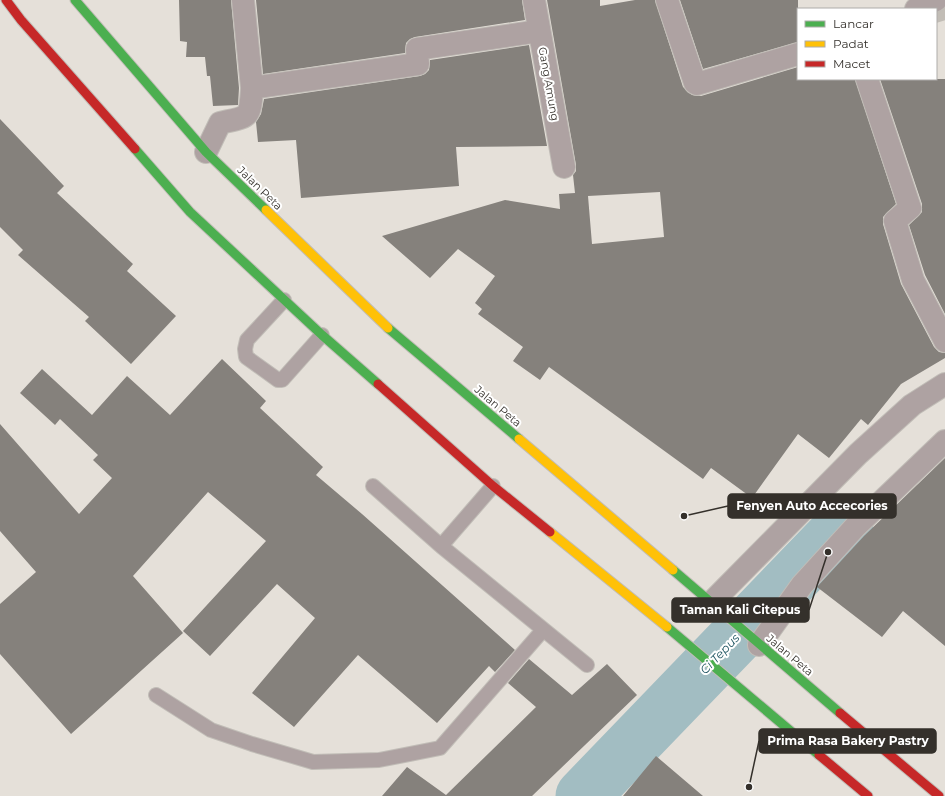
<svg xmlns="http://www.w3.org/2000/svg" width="945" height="796" viewBox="0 0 945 796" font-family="Montserrat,sans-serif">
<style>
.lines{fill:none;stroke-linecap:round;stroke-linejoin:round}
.river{stroke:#a2bdc2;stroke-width:55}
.building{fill:#85817c;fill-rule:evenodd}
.street-tunnel{stroke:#c2bdb6;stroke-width:22;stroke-dasharray:22 11;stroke-linecap:butt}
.lane-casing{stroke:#c1bdb7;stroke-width:16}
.street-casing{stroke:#c1bdb7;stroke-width:24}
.fast-casing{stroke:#c1bdb7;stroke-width:11}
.slow-casing{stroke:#c1bdb7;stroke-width:11}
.jam-casing{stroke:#c1bdb7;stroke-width:11}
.lane{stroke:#aea2a2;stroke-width:14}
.street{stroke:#aea2a2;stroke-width:22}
.fast{stroke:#4caf50;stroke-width:9}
.slow{stroke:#ffc107;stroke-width:9}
.jam{stroke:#c62828;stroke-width:9}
.labels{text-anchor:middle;stroke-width:4;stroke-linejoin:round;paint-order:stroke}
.street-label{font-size:11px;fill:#34302b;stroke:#fff}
.water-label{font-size:12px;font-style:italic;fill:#19505d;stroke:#fff}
.leader{fill:none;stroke:#34302b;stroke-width:1.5}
.callout-dot{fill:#34302b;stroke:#fff;stroke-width:1.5}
.callout{fill:#34302b;stroke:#34302b;stroke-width:1.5}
.callout-label{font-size:12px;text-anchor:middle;font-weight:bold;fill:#fff}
</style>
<rect width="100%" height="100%" fill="#e5e0d9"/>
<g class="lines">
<path class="river" d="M 583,796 L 846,523"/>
</g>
<path class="building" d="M 179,0 L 231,0 L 239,88 L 238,105 L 213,106 L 210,76 L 207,76 L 205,57 L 186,57 L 187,42 L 180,41 Z
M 256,0 L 522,0 L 525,20 L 415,37 L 410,39 L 406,43 L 405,53 L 263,74 Z
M 547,0 L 600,0 L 600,6 L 635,0 L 655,0 L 683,87 L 692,95 L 701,96 L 798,67 L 798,79 L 855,79 L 896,204 L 883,217 L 883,224 L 901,284 L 934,347 L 939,352 L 945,353 L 945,358 L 901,384 L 868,425 L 861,419 L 829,458 L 798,434 L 752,498 L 711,468 L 703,479 L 549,367 L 540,380 L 513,361 L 523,347 L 478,314 L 482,309 L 475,303 L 495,276 L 458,249 L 430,278 L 382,236 L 505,200 L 560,209 L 559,194 L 575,193 L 573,175 L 576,171 L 576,165 ZM 660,192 L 664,237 L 592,244 L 588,196 Z
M 680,0 L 798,0 L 798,42 L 703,69 Z
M 529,45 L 547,146 L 456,147 L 459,186 L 301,198 L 296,140 L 258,142 L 256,122 L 261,114 L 264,99 L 420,76 L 425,74 L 429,70 L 430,60 Z
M 880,79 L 945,79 L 945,314 L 925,275 L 909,225 L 922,212 L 922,204 Z
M 0,119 L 64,186 L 57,193 L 133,264 L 127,271 L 176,316 L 131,364 L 85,321 L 89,317 L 18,255 L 23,250 L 0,227 Z
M 222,359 L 266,401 L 260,408 L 323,467 L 316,475 L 362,514 L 515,650 L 495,672 L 489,666 L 437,723 L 358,655 L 294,727 L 252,693 L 315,618 L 277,584 L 210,656 L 183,631 L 266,541 L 208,492 L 133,576 L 183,633 L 71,734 L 0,654 L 0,604 L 36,572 L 0,531 L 0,424 L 79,514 L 112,478 L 93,460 L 98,455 L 60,419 L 55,425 L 20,393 L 42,369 L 92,415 L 127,376 L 170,415 Z
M 945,458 L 945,646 L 903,611 L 882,637 L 817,587 L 864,536 Z
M 529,659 L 572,695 L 607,664 L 637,695 L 532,796 L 382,796 L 407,767 L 446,795 L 536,707 L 508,683 Z
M 656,756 L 703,796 L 623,796 Z"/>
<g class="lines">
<path class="street-tunnel" d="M 936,0 L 945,28"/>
<defs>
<path id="lane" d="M 284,300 L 247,340 L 245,349 L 246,357 L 278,380 L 282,380 L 322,335
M 373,486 L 441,546
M 493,486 L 441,546 L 587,665
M 156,695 L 211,730 L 252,744 L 313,762 L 379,760 L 440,748 L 543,630"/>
<path id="street" d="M 243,0 L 252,88 L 418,64 L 417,49 L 539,31
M 534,0 L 564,167
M 667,0 L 695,83 L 697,84 L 798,54
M 916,9 L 936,0
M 867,79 L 910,208 L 895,221 L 913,280 L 945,341
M 206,152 L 220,123 C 250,116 250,119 252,88
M 711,603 L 858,454 L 912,405 L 945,384
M 759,645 L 802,585 L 855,527 L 945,441"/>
<path id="fast" d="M 75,0 L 206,152 L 266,210
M 135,149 L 190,212 L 322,335 L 378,384
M 388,328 L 519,439
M 673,570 L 840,713
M 667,627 L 819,755"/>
<path id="slow" d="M 266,210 L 388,328
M 519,439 L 673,570
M 550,532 L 667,627"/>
<path id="jam" d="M 6,0 L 21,20 L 135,149
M 378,384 L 493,486 L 550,532
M 840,713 L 939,796
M 819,755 L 868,796"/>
</defs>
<use href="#lane" class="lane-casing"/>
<use href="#street" class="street-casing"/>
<use href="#fast" class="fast-casing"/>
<use href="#slow" class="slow-casing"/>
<use href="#jam" class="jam-casing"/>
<use href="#lane" class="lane"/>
<use href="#street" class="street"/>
<use href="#fast" class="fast"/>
<use href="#slow" class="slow"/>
<use href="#jam" class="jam"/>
</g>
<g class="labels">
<g class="street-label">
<text transform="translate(549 84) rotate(80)" y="4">Gang Amung</text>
<text transform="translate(260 188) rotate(44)" y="4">Jalan Peta</text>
<text transform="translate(498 406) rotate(40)" y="4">Jalan Peta</text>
<text transform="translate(790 655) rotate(40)" y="4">Jalan Peta</text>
</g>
<g class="water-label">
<text transform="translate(720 654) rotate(-46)" y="4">Ci Tepus</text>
</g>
</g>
<path class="leader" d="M684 516L728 506M828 552L809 610M749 787L759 741"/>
<g class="callout-dot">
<circle cx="684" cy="516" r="4"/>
<circle cx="828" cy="552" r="4"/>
<circle cx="749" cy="787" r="4"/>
</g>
<g class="callout">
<rect x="728" y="494" width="168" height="24" rx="4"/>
<rect x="672" y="598" width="137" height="24" rx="4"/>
<rect x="759" y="729" width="177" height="24" rx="4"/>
</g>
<g class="callout-label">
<text x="812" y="510">Fenyen Auto Accecories</text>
<text x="740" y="614">Taman Kali Citepus</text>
<text x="848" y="745">Prima Rasa Bakery Pastry</text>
</g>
<rect x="797" y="8" width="140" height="72" fill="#ffffff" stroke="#aeacaa"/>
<rect x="805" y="21" width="20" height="6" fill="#4caf50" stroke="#aeacaa"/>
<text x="833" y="28" font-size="12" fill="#34302b">Lancar</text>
<rect x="805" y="41" width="20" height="6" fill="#ffc107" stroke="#aeacaa"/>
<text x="833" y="48" font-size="12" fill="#34302b">Padat</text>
<rect x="805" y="61" width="20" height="6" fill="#c62828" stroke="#aeacaa"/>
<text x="833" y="68" font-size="12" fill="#34302b">Macet</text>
</svg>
